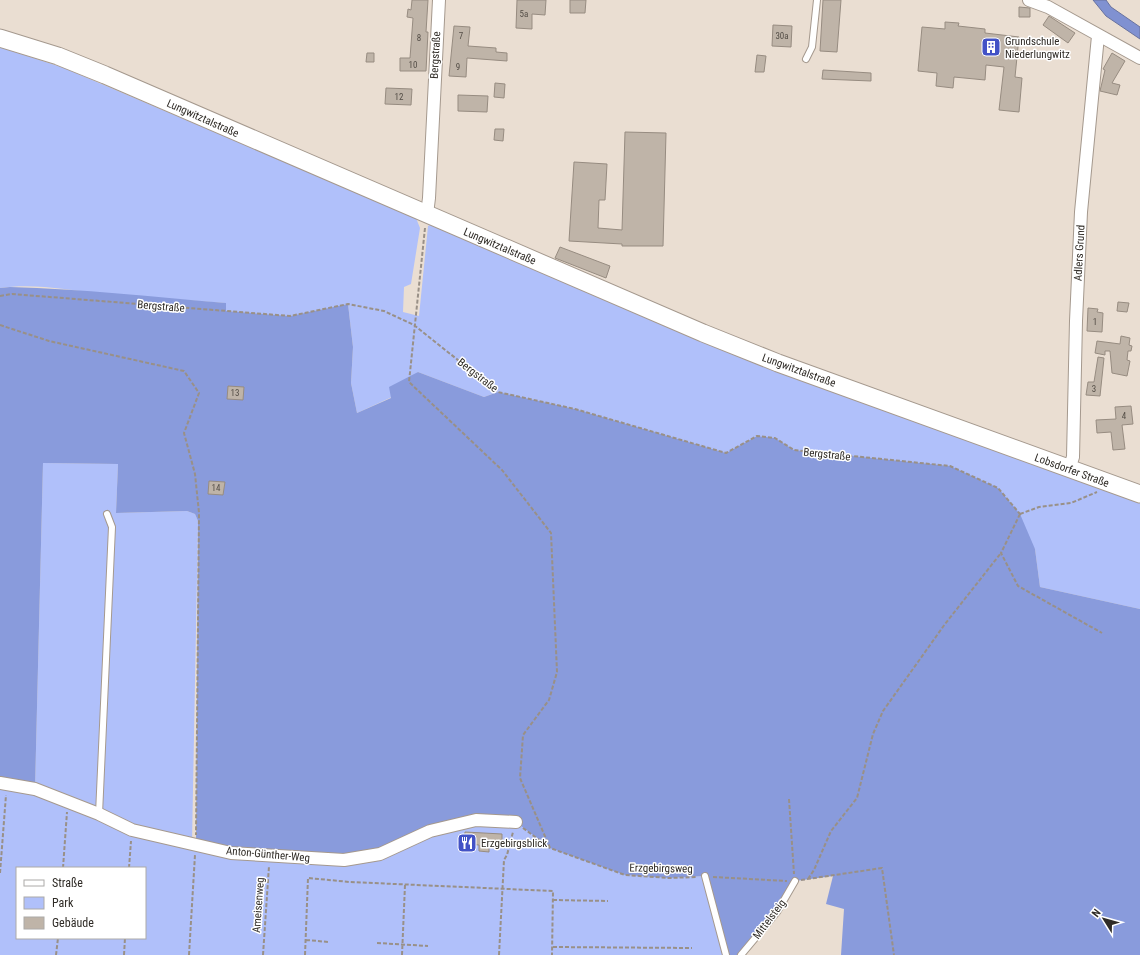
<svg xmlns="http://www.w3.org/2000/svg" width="1140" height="955" viewBox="0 0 1140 955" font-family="'Roboto Condensed',sans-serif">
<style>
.green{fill:#b0c0fa;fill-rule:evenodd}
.forest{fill:#899bdc}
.water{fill:#8091d1;stroke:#68729e}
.building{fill:#bfb4a8;stroke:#978c81}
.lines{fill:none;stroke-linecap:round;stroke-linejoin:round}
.lane-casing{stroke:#a5998e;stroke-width:8}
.street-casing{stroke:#a5998e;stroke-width:14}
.secondary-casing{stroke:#a5998e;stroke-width:19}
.path{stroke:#999087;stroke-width:2;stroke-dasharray:4 2;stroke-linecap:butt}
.lane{stroke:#fff;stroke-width:6}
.street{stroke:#fff;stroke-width:12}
.secondary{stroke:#fff;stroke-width:17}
.labels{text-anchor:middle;stroke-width:3;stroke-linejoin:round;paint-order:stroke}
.number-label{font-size:9px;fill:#534d46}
.poi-label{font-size:11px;fill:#2f2b26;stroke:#fff;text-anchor:start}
.street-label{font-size:11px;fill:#2f2b26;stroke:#fff}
</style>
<rect width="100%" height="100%" fill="#eaded2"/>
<path class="green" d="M 0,47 L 64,68 L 416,218 L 420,228 L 411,284 L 404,287 L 403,312 L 419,316 L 428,226 L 432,224 L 1001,452 L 1140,502 L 1140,609 L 1040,587 L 1035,549 L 950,466 L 794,450 L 775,438 L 757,436 L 726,453 L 575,409 L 498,392 L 484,397 L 418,372 L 392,397 L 357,413 L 351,383 L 353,347 L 348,304 L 290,316 L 226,311 L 225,303 C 185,300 144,297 103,294 C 69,290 34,283 0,288 Z
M 43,463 L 118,464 L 116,513 L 187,511 L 195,514 L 198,521 L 192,844 L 430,831 L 516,822 L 625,875 L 669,878 L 705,876 L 726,955 L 0,955 L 0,783 L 35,789 ZM 17,868 L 145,868 L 145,938 L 17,938 Z"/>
<path class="forest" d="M 10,287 C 82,289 154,297 226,303 L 226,311 L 290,316 L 348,304 L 353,347 L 351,383 L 357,413 L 391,398 L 389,387 L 418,372 L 484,397 L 498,392 L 575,409 L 726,453 L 757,436 L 775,438 L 794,450 L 950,466 L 998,488 L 1020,514 L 1035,549 L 1040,587 L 1140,609 L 1140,955 L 841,955 L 844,909 L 826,904 L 833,876 L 795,881 L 777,912 L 741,955 L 726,955 L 705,876 L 669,878 L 625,875 L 550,848 L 516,822 L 476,820 L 344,860 L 196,845 L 198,521 L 195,514 L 187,511 L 116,513 L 118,464 L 43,463 L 35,789 L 0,783 L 0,288 Z"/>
<path class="water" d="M 1093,0 L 1106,0 L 1111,7 L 1140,27 L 1140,39 L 1106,16 Z"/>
<path class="building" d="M 412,0 L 428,0 L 426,32 L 428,32 L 426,71 L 400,71 L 400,58 L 410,58 L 413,18 L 407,17 L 408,9 L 411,10 Z
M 517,0 L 546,0 L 545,15 L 532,14 L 532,29 L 516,28 Z
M 570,0 L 586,0 L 585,13 L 570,13 Z
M 823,0 L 841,0 L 837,52 L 820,51 Z
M 1019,7 L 1030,8 L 1030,17 L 1019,17 Z
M 1049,16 L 1075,33 L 1068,43 L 1043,25 Z
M 945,22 L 959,23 L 958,26 L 985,29 L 985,33 L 1019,37 L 1015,77 L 1022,78 L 1019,112 L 999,110 L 1004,67 L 986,65 L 985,80 L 954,77 L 953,88 L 936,86 L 937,73 L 918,71 L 922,27 L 945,29 Z
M 773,25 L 792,26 L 791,47 L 772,46 Z
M 454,26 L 470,27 L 468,46 L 496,48 L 496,52 L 507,53 L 507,61 L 467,58 L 466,77 L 449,76 Z
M 367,53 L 374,53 L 374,62 L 366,62 Z
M 1112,53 L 1125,61 L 1112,83 L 1120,85 L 1117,95 L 1100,91 L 1105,70 L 1103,69 Z
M 757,55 L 766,56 L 764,72 L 755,72 Z
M 823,70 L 871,73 L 871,81 L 822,79 Z
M 495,83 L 505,84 L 504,98 L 494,97 Z
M 386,88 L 412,89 L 411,105 L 385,104 Z
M 458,95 L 488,96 L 487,112 L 458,111 Z
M 495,129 L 504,129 L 503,141 L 494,140 Z
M 625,132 L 666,133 L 663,246 L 622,246 L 622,244 L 569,241 L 574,162 L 607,164 L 605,200 L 599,200 L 598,228 L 622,230 Z
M 560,247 L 610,266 L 606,278 L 555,258 Z
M 1118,302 L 1129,303 L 1127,312 L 1117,311 Z
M 1088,308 L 1098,309 L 1097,312 L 1103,313 L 1102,332 L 1087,331 Z
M 1121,336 L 1130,338 L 1129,345 L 1132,346 L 1131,351 L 1128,351 L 1127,360 L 1130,361 L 1127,376 L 1112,373 L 1110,351 L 1105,351 L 1105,355 L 1095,353 L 1097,341 L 1120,344 Z
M 1098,357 L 1104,358 L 1100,396 L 1086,395 L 1088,382 L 1094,382 Z
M 228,386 L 244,387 L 243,400 L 227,399 Z
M 1131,406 L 1133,424 L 1122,425 L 1125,449 L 1113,450 L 1111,432 L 1097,433 L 1096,420 L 1116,419 L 1115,407 Z
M 209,481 L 225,482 L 223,495 L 208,494 Z
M 465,832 L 502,834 L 502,847 L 489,846 L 489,852 L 479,851 L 479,845 L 464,844 Z"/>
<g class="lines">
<defs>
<path id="lane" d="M 806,59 L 812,47 L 817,0
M 99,814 L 112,527 L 107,514
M 705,876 L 726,955
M 741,955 L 777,912 L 795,881"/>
<path id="street" d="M 1029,0 L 1048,7 L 1140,58
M 427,214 L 429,198 L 439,0
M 1069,469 L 1073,457 L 1076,321 L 1081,212 L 1098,36
M 0,783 L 35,789 L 99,814 L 132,830 L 231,853 L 344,860 L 380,854 L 430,831 L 476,820 L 516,822"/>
<path id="secondary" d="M 0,38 L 58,56 L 105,75 L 703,333 L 778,363 L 1140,494"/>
</defs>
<use href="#lane" class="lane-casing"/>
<use href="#street" class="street-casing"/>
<use href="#secondary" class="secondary-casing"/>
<path class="path" d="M 425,228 L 409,382 L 502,470 L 551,533 L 557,672 L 549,700 L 523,735 L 520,778 L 550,848
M 0,296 L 12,294 L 290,316 L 348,304 L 384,311 L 414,325 L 498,392 L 575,409 L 726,453 L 757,436 L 775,438 L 794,450 L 950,466 L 998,488 L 1020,514
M 0,325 L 49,341 L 184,371 L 199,393 L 184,433 L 195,474 L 199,513 L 196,835
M 1020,514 L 1001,553 L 1018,586 L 1102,633
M 1020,514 L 1039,507 L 1071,503 L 1097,492
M 789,799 L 794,874
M 523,828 L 550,848 L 625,875 L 669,878 L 697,877
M 63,868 L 67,812
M 129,868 L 131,841
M 0,873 L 6,795
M 713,877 L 787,881
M 808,879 L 814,870 L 831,831 L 857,798 L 873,734 L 883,711 L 945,624 L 1001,553
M 801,880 L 882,868 L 894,955
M 553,900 L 608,901
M 306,940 L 329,942
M 377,943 L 428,946
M 553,947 L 692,948
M 56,955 L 58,938
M 124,955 L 125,938
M 189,955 L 195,855
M 263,955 L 269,866
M 305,955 L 308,878 L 350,882 L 553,891 L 552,955
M 402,955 L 405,885
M 499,955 L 504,860 L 507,855 L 513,832"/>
<use href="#lane" class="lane"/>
<use href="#street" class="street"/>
<use href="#secondary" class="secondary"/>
</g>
<defs>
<symbol id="building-square" viewBox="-11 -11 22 22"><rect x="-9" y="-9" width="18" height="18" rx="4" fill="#4252c6" stroke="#fff"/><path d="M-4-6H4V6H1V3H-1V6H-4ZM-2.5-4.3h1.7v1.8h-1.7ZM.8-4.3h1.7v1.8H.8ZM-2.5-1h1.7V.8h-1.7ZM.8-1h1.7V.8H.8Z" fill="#fff"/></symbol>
<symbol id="restaurant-square" viewBox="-11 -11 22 22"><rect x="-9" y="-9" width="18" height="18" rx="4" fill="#4252c6" stroke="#fff"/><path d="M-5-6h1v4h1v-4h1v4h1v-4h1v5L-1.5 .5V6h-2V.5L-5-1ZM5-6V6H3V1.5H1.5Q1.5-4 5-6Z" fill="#fff"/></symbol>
</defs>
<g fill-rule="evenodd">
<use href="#building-square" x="980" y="36" width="22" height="22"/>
<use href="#restaurant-square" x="456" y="832" width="22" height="22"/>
</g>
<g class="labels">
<g class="number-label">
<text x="524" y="17">5a</text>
<text x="461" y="39">7</text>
<text x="782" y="39">30a</text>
<text x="419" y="41">8</text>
<text x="413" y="68">10</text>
<text x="458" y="70">9</text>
<text x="399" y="100">12</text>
<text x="1095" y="325">1</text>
<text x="1094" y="392">3</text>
<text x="235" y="396">13</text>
<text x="1124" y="419">4</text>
<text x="216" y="491">14</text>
</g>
<g class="poi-label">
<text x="1005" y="45">Grundschule<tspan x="1005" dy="13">Niederlungwitz</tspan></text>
<text x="481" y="847">Erzgebirgsblick</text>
</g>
<g class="street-label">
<text transform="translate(435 55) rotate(-87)" y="4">Bergstraße</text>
<text transform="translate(203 118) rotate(24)" y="4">Lungwitztalstraße</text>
<text transform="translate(500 246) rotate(23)" y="4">Lungwitztalstraße</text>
<text transform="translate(1079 253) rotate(-87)" y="4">Adlers Grund</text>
<text transform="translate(161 306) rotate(5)" y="4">Bergstraße</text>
<text transform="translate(799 370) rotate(20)" y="4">Lungwitztalstraße</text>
<text transform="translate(478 375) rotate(38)" y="4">Bergstraße</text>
<text transform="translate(827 454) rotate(6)" y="4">Bergstraße</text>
<text transform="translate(1072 470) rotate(20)" y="4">Lobsdorfer Straße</text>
<text transform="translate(268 854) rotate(5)" y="4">Anton-Günther-Weg</text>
<text transform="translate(661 868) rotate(1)" y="4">Erzgebirgsweg</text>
<text transform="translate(258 905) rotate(-86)" y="4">Ameisenweg</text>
<text transform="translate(769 919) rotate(-53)" y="4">Mittelsteig</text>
</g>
</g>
<rect x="16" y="867" width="130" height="72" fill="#ffffff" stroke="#acaaa8"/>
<rect x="24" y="880" width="20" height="6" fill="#ffffff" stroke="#acaaa8"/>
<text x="52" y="887" font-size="12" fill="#2f2b26">Straße</text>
<rect x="24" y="897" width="20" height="12" fill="#b0c0fa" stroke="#acaaa8"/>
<text x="52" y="907" font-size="12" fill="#2f2b26">Park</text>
<rect x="24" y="917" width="20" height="12" fill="#bfb4a8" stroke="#acaaa8"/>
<text x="52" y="927" font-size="12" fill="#2f2b26">Gebäude</text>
<g transform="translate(1104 919) rotate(307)" stroke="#ffffff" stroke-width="3" paint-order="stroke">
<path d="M0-3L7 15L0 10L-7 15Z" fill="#2f2b26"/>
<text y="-6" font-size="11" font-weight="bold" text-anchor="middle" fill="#2f2b26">N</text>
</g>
</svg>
